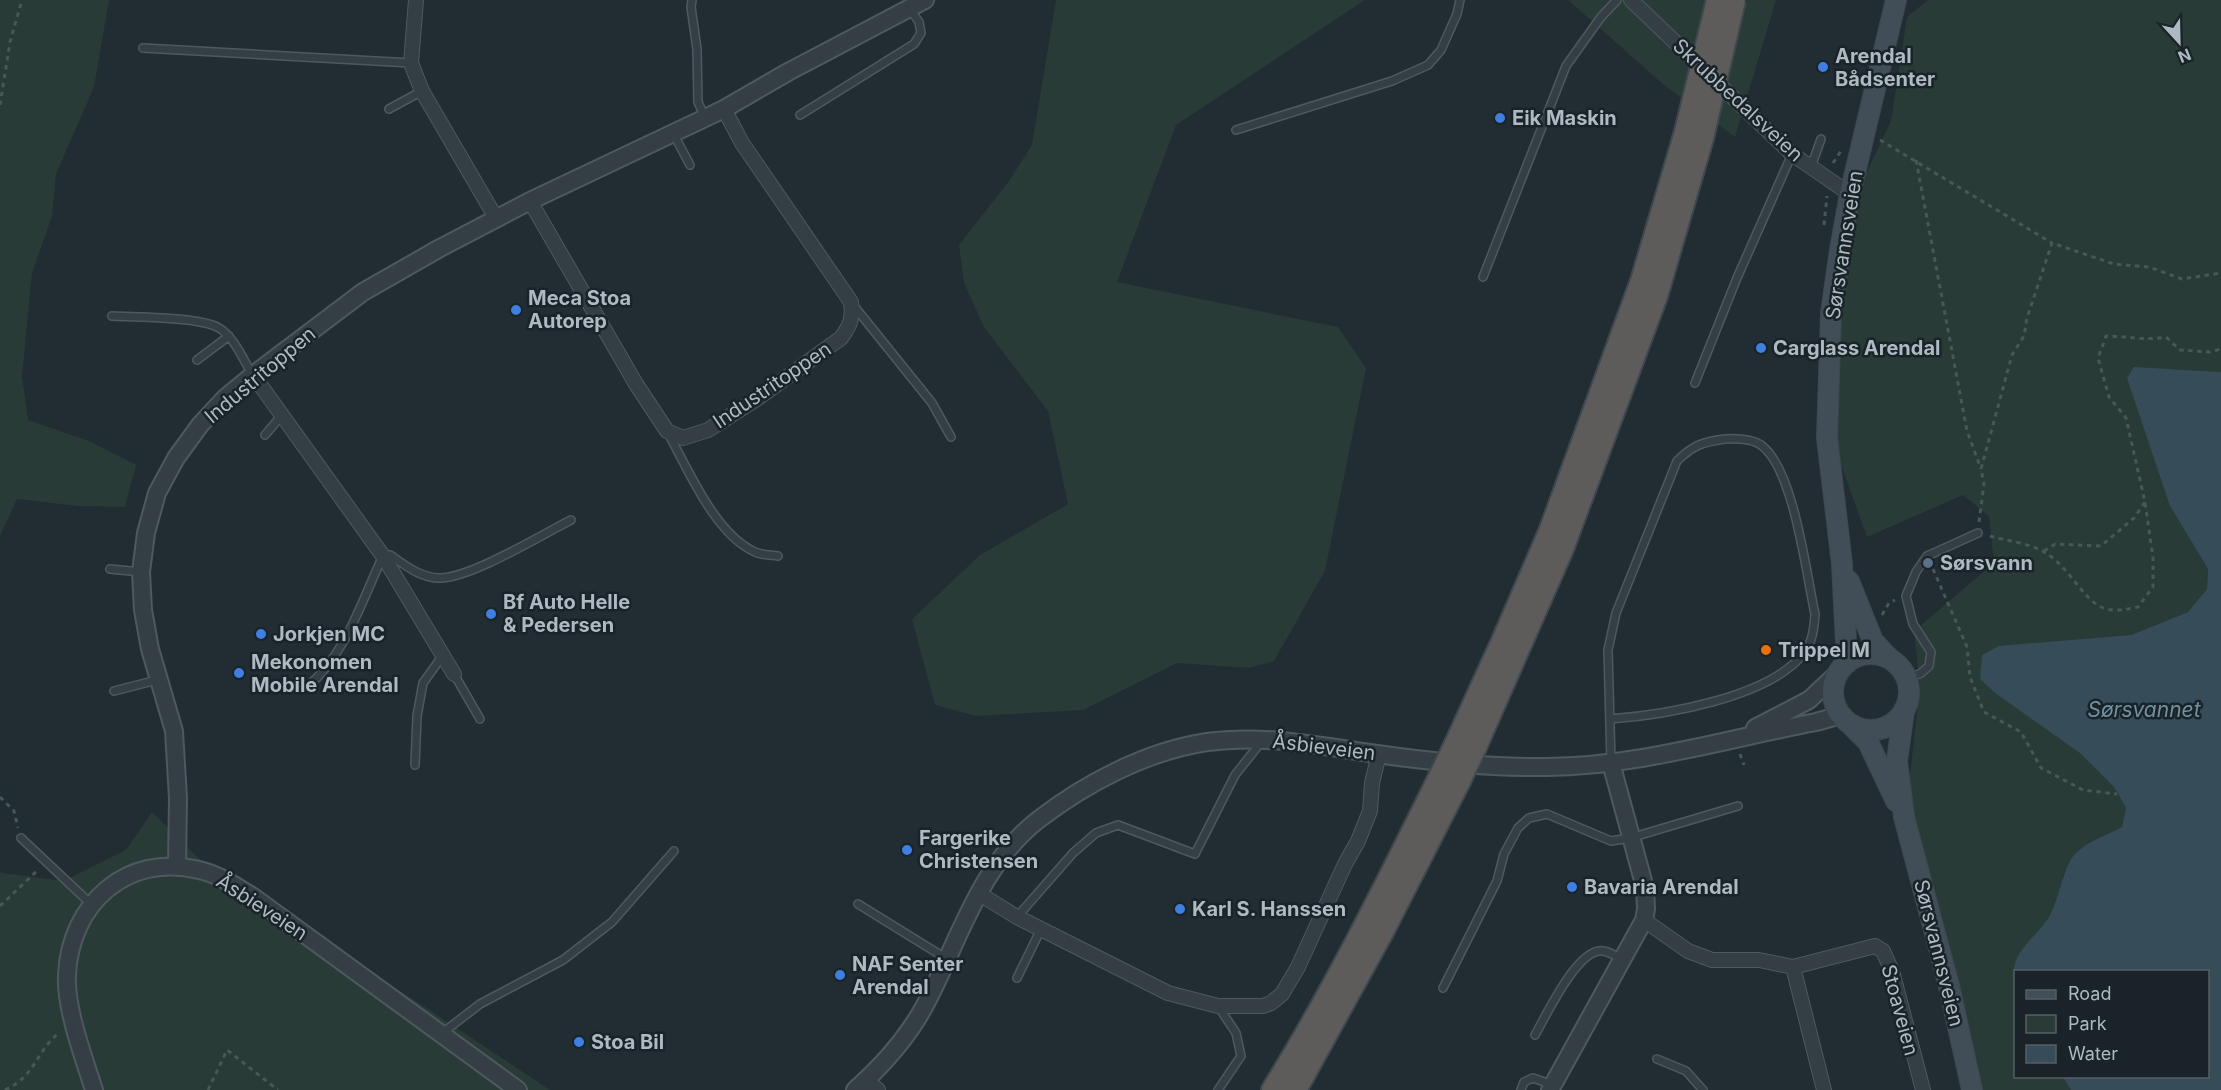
<svg xmlns="http://www.w3.org/2000/svg" width="2221" height="1090" viewBox="0 0 2221 1090" font-family="Inter,sans-serif">
<style>
.green{fill:#293b37}
.water{fill:#364c59}
.lines{fill:none;stroke-linecap:round;stroke-linejoin:round}
.service-casing{stroke:#4e595f;stroke-width:10}
.minor-casing{stroke:#4e595f;stroke-width:16}
.tertiary-casing{stroke:#4e595f;stroke-width:20}
.secondary-casing{stroke:#3d474e;stroke-width:22}
.trunk-casing{stroke:#3e494f;stroke-width:26}
.path{stroke:#465857;stroke-width:3;stroke-dasharray:4.5 4.5;stroke-linecap:butt}
.service{stroke:#343e44;stroke-width:7}
.minor{stroke:#343e44;stroke-width:14}
.tertiary{stroke:#343e44;stroke-width:16}
.secondary{stroke:#424e57;stroke-width:20}
.trunk{stroke:#5e5c5b;stroke-width:22}
.trunk-bridge-casing{stroke:#3e494f;stroke-width:26;stroke-linecap:butt}
.trunk-bridge{stroke:#5e5c5b;stroke-width:22}
.shop-dot{fill:#3f7fe0;stroke:#192328;stroke-width:2}
.service-dot{fill:#5c6f8a;stroke:#192328;stroke-width:2}
.food-dot{fill:#e8710a;stroke:#192328;stroke-width:2}
.labels{text-anchor:middle;stroke-width:5;stroke-linejoin:round;paint-order:stroke}
.poi-label{font-size:20px;font-weight:bold;fill:#aeb9c1;stroke:#192328;text-anchor:start}
.street-label{font-size:20px;fill:#aeb9c1;stroke:#192328}
.water-label{font-size:21px;font-style:italic;fill:#7191a2;stroke:#192328}
</style>
<rect width="100%" height="100%" fill="#212c33"/>
<path class="green" d="M 0,0 L 109,0 L 94,87 L 56,174 L 52,216 L 32,273 L 22,376 L 28,420 L 89,441 L 136,465 L 125,507 L 78,506 L 17,499 L 0,536 Z
M 1056,0 L 1365,0 L 1176,125 L 1117,282 L 1338,327 L 1366,368 L 1325,571 L 1274,661 L 1249,668 L 1177,663 L 1083,710 L 976,716 L 935,705 L 912,619 L 980,555 L 1068,504 L 1048,411 L 984,327 L 964,283 L 959,245 L 1009,181 L 1032,145 Z
M 1568,0 L 1776,0 L 1735,137 L 1664,85 Z
M 1928,0 L 2221,0 L 2221,372 L 2172,369 L 2170,506 L 2208,569 L 2207,589 L 2188,612 L 2131,635 L 2066,641 L 1982,655 L 1981,679 L 1995,693 L 2081,754 L 2114,787 L 2126,808 L 2122,827 C 2107,835 2085,842 2074,855 C 2063,867 2058,905 2047,920 C 2036,936 2008,956 2016,978 L 2016,1076 L 2063,1077 L 2071,1090 L 1981,1090 L 1908,793 L 1920,686 L 1914,631 L 1994,563 L 1989,516 L 1963,495 L 1867,537 L 1835,448 L 1838,232 L 1891,121 L 1907,17 Z
M 152,812 L 219,878 L 422,1005 L 550,1090 L 0,1090 L 0,871 L 2,873 L 64,881 L 126,850 Z"/>
<path class="water" d="M 2134,367 L 2221,372 L 2221,1090 L 2071,1090 L 2063,1077 L 2208,1076 L 2208,972 L 2016,972 L 2015,978 C 2008,956 2036,936 2047,920 C 2058,905 2063,867 2074,855 C 2085,842 2107,835 2122,827 L 2126,808 L 2114,787 L 2081,754 L 1995,693 L 1980,679 L 1982,655 L 1999,646 L 2131,635 L 2188,612 L 2207,589 L 2208,569 L 2170,506 L 2127,378 Z"/>
<g class="lines">
<defs>
<path id="service" d="M 692,0 L 691,7 L 697,49 L 698,102 L 705,118
M 143,48 L 411,63
M 389,109 L 422,91
M 800,115 L 914,44 L 921,33 L 919,22 L 910,9
M 1236,130 L 1392,81 L 1428,65 L 1441,50 L 1457,14 L 1460,0
M 673,133 L 690,165
M 1811,167 L 1821,139
M 1483,277 L 1566,66 L 1601,17 L 1617,0
M 854,306 L 932,403 L 951,437
M 112,316 C 136,317 201,317 219,328 C 234,337 243,359 252,374
M 197,360 L 229,336
M 1695,383 L 1737,278 L 1792,154
M 668,433 C 689,471 715,534 755,552 C 761,555 771,555 778,556
M 265,435 L 282,415
M 110,569 L 141,572
M 454,674 L 480,719
M 1907,679 L 1921,673 L 1929,666 L 1931,652 L 1913,624 L 1906,596 L 1916,572 L 1927,556 L 1978,533
M 308,686 C 346,654 362,600 383,556 L 390,555 C 405,565 420,578 440,578 C 471,578 541,535 571,520
M 114,691 L 157,680
M 1610,719 C 1664,715 1769,698 1804,653 C 1813,641 1814,628 1815,614 C 1806,573 1794,469 1761,445 C 1752,439 1736,438 1725,439 C 1703,442 1693,445 1677,461 L 1616,613 L 1608,650 L 1611,763
M 415,765 L 417,716 L 423,683 L 443,655
M 21,838 L 91,904
M 858,904 L 947,959
M 1017,917 L 1073,853 L 1096,833 L 1118,825 L 1195,854 L 1235,775 L 1262,741
M 1017,978 L 1041,929
M 1443,988 L 1497,881 L 1504,854 L 1518,828 L 1529,818 L 1547,814 L 1611,841 L 1630,838 L 1738,806
M 441,1034 L 480,1004 L 563,960 L 612,922 L 674,851
M 1535,1035 C 1547,1014 1575,954 1599,951 C 1607,950 1614,955 1621,959
M 1657,1059 L 1686,1071 L 1703,1090
M 1218,1090 L 1241,1056 L 1236,1033 L 1218,1006
M 1521,1090 L 1524,1082 L 1533,1078 L 1553,1085"/>
<path id="minor" d="M 416,0 L 411,63 L 422,91 L 496,218
M 1631,0 L 1792,154 L 1850,194
M 530,201 L 636,384 L 667,431 L 683,438 L 708,430 L 758,398 L 841,338 C 851,325 853,317 851,302 L 742,143 L 724,109
M 253,375 L 383,556 L 454,674
M 978,893 L 1017,917 L 1168,993 L 1218,1006 L 1263,1006 L 1271,1003 L 1282,994 L 1298,967 L 1345,864 L 1358,841 L 1370,811 L 1372,783 L 1379,754
M 1644,920 L 1688,951 L 1712,960 L 1759,960 L 1793,967
M 866,1080 L 878,1090
M 1824,1090 L 1793,967 L 1875,946 L 1883,951 L 1892,971 L 1923,1090"/>
<path id="tertiary" d="M 1755,728 L 1809,700 L 1839,672
M 177,866 L 178,798 L 174,731 L 150,649 L 143,610 L 141,572 L 146,533 L 157,493 L 176,458 L 200,425 L 225,398 L 253,375 L 363,292 L 440,248 L 530,201 L 724,109 L 788,72 L 925,0
M 94,1090 C 84,1058 65,1008 67,975 C 70,904 127,852 199,870 C 218,874 235,886 252,896 L 518,1090
M 855,1090 C 881,1067 907,1038 924,1007 C 959,942 978,867 1038,820 C 1086,783 1147,751 1207,742 C 1265,734 1320,746 1377,754 C 1433,762 1490,768 1547,767 C 1639,766 1726,739 1816,722 L 1841,715
M 1550,1090 L 1644,920 L 1646,909 L 1645,888 L 1611,763"/>
<path id="secondary" d="M 1849,581 L 1873,641 L 1890,659
M1833 692a38 38 0 1 1 76 0a38 38 0 1 1-76 0Z
M 1847,663 L 1842,564 L 1827,438 L 1831,313 L 1840,250 L 1850,194 L 1896,0
M 1904,710 L 1897,761 L 1904,817 L 1949,986 L 1972,1090
M 1850,724 L 1868,742 L 1896,801"/>
<path id="trunk" d="M 1456,744 L 1503,641 L 1550,532 L 1642,281 L 1686,132
M 1475,747 L 1562,549 L 1656,296 L 1702,138
M 1273,1090 C 1335,990 1387,884 1439,779
M 1295,1090 L 1382,932 L 1459,781"/>
</defs>
<use href="#service" class="service-casing"/>
<use href="#minor" class="minor-casing"/>
<use href="#tertiary" class="tertiary-casing"/>
<use href="#secondary" class="secondary-casing"/>
<use href="#trunk" class="trunk-casing"/>
<path class="path" d="M 0,105 L 10,42 L 22,0
M 1880,140 L 2052,243
M 1916,160 L 1967,431 L 1981,469
M 1833,163 L 1841,151
M 1824,225 L 1827,196
M 1979,522 L 1984,484 L 1981,469 L 2012,355 L 2024,336 L 2027,318 L 2052,243 L 2114,264 L 2149,267 L 2182,279 L 2221,273
M 1990,536 C 2007,541 2029,543 2044,552 C 2068,565 2081,597 2101,607 C 2112,613 2127,609 2138,607 L 2153,587 L 2153,558 L 2145,502 L 2126,418 L 2109,397 L 2098,358 L 2106,336 C 2127,336 2146,341 2166,337 L 2180,350 L 2210,352 L 2221,349
M 2044,551 L 2055,544 L 2101,546 L 2134,518 L 2145,502
M 1933,569 L 1967,647 L 1970,677 L 1984,712 L 2021,732 L 2041,768 L 2083,790 L 2117,794
M 1882,615 L 1889,603 L 1895,600
M 1740,754 L 1744,765
M 0,797 L 14,811 L 18,828
M 0,906 L 38,870
M 5,1090 C 36,1076 35,1052 60,1032
M 208,1090 L 227,1050 L 278,1090"/>
<use href="#service" class="service"/>
<use href="#minor" class="minor"/>
<use href="#tertiary" class="tertiary"/>
<use href="#secondary" class="secondary"/>
<use href="#trunk" class="trunk"/>
<defs>
<path id="trunk-bridge" d="M 1686,132 L 1718,0
M 1702,138 L 1734,0
M 1439,779 L 1456,744
M 1459,781 L 1475,747"/>
</defs>
<use href="#trunk-bridge" class="trunk-bridge-casing"/>
<use href="#trunk-bridge" class="trunk-bridge"/>
</g>
<g class="shop-dot">
<circle cx="1823" cy="67" r="6"/>
<circle cx="1500" cy="118" r="6"/>
<circle cx="516" cy="310" r="6"/>
<circle cx="1761" cy="348" r="6"/>
<circle cx="491" cy="614" r="6"/>
<circle cx="261" cy="634" r="6"/>
<circle cx="239" cy="673" r="6"/>
<circle cx="907" cy="850" r="6"/>
<circle cx="1572" cy="887" r="6"/>
<circle cx="1180" cy="909" r="6"/>
<circle cx="840" cy="975" r="6"/>
<circle cx="579" cy="1042" r="6"/>
</g>
<circle class="service-dot" cx="1928" cy="563" r="6"/>
<circle class="food-dot" cx="1766" cy="650" r="6"/>
<g class="labels">
<g class="poi-label">
<text x="1835" y="63">Arendal<tspan x="1835" dy="23">Bådsenter</tspan></text>
<text x="1512" y="125">Eik Maskin</text>
<text x="528" y="305">Meca Stoa<tspan x="528" dy="23">Autorep</tspan></text>
<text x="1773" y="355">Carglass Arendal</text>
<text x="1940" y="570">Sørsvann</text>
<text x="503" y="609">Bf Auto Helle<tspan x="503" dy="23">&amp; Pedersen</tspan></text>
<text x="273" y="641">Jorkjen MC</text>
<text x="1778" y="657">Trippel M</text>
<text x="251" y="669">Mekonomen<tspan x="251" dy="23">Mobile Arendal</tspan></text>
<text x="919" y="845">Fargerike<tspan x="919" dy="23">Christensen</tspan></text>
<text x="1584" y="894">Bavaria Arendal</text>
<text x="1192" y="916">Karl S. Hanssen</text>
<text x="852" y="971">NAF Senter<tspan x="852" dy="23">Arendal</tspan></text>
<text x="591" y="1049">Stoa Bil</text>
</g>
<g class="street-label">
<text transform="translate(1738 100) rotate(43)" y="7">Skrubbedalsveien</text>
<text transform="translate(1844 245) rotate(-81)" y="7">Sørsvannsveien</text>
<text transform="translate(260 375) rotate(-40)" y="7">Industritoppen</text>
<text transform="translate(772 385) rotate(-34)" y="7">Industritoppen</text>
<text transform="translate(1324 747) rotate(7)" y="7">Åsbieveien</text>
<text transform="translate(262 907) rotate(33)" y="7">Åsbieveien</text>
<text transform="translate(1939 953) rotate(76)" y="7">Sørsvannsveien</text>
<text transform="translate(1900 1010) rotate(75)" y="7">Stoaveien</text>
</g>
<g class="water-label">
<text x="2144" y="717">Sørsvannet</text>
</g>
</g>
<rect x="2014" y="970" width="195" height="108" fill="#192328" stroke="#555f65" stroke-width="1.5"/>
<rect x="2026" y="990" width="30" height="9" fill="#424e57" stroke="#555f65" stroke-width="1.5"/>
<text x="2068" y="1000" font-size="18" fill="#aeb9c1">Road</text>
<rect x="2026" y="1015" width="30" height="18" fill="#293b37" stroke="#555f65" stroke-width="1.5"/>
<text x="2068" y="1030" font-size="18" fill="#aeb9c1">Park</text>
<rect x="2026" y="1045" width="30" height="18" fill="#364c59" stroke="#555f65" stroke-width="1.5"/>
<text x="2068" y="1060" font-size="18" fill="#aeb9c1">Water</text>
<g transform="translate(2179 42) rotate(158)" stroke="#192328" stroke-width="4.5" paint-order="stroke">
<path d="M0-4.5L10 22L0 15L-10 22Z" fill="#aeb9c1"/>
<text y="-9" font-size="16" font-weight="bold" text-anchor="middle" fill="#aeb9c1">N</text>
</g>
</svg>
